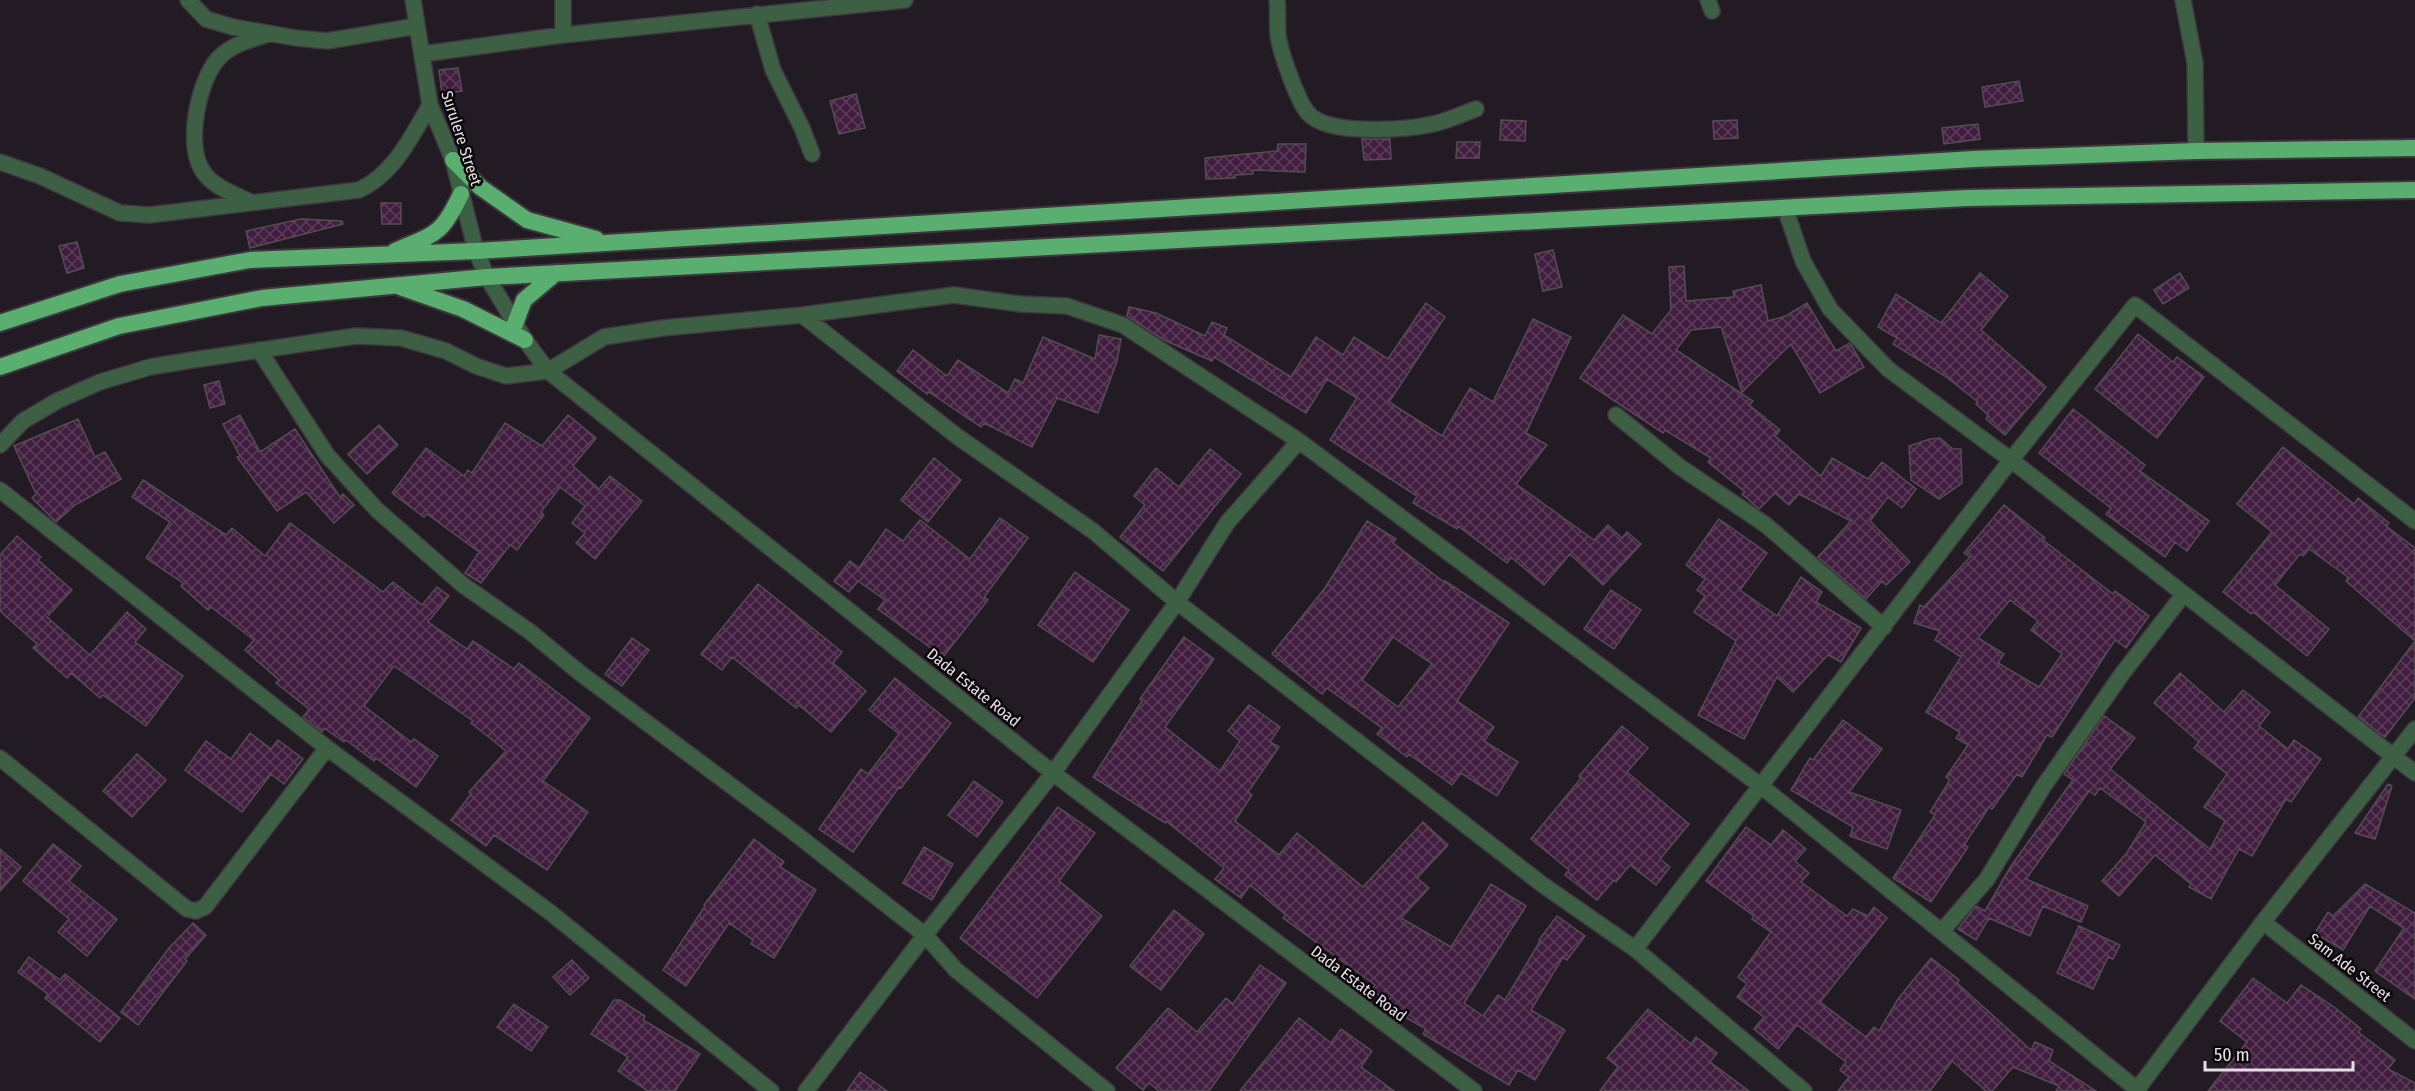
<svg xmlns="http://www.w3.org/2000/svg" width="2415" height="1091" viewBox="0 0 2415 1091" font-family="'Fira Sans Condensed',sans-serif">
<style>
.building{fill:url(#building-cross-hatch);stroke:#554c54;stroke-width:1.5;fill-rule:evenodd}
.lines{fill:none;stroke-linecap:round;stroke-linejoin:round}
.minor-casing{stroke:#3e373e;stroke-width:18}
.trunk-casing{stroke:#3e373e;stroke-width:20}
.minor{stroke:#3d6044;stroke-width:15}
.trunk{stroke:#5aaf70;stroke-width:16}
.labels{text-anchor:middle;stroke-width:5;stroke-linejoin:round;paint-order:stroke}
.street-label{font-size:16px;fill:#e6e0e5;stroke:#0a070a}
</style>
<defs>
<pattern id="building-cross-hatch" width="8" height="8" patternUnits="userSpaceOnUse" patternTransform="scale(1.5)"><rect width="8" height="8" fill="#411e3f"/><path d="M0 0l8 8M0 8l8-8" fill="none" stroke="#5c3e5b"/></pattern>
</defs>
<rect width="100%" height="100%" fill="#231b23"/>
<path class="building" d="M 458,68 L 462,91 L 442,94 L 439,70 Z
M 2019,81 L 2023,101 L 1985,107 L 1982,87 Z
M 856,94 L 865,128 L 839,134 L 830,101 Z
M 1501,120 L 1526,121 L 1525,141 L 1500,140 Z
M 1737,120 L 1738,138 L 1714,139 L 1713,121 Z
M 1978,124 L 1980,139 L 1944,144 L 1942,128 Z
M 1362,139 L 1390,139 L 1391,159 L 1364,160 Z
M 1457,142 L 1480,142 L 1479,158 L 1456,158 Z
M 1278,144 L 1306,144 L 1305,172 L 1253,170 L 1253,174 L 1235,175 L 1235,178 L 1206,179 L 1205,158 L 1277,151 Z
M 381,203 L 401,203 L 401,224 L 382,224 Z
M 301,219 L 342,221 L 343,224 L 250,248 L 246,231 Z
M 77,242 L 84,268 L 67,273 L 59,246 Z
M 1553,250 L 1562,287 L 1543,291 L 1535,254 Z
M 1684,266 L 1686,301 L 1734,297 L 1733,291 L 1761,285 L 1768,321 L 1786,316 L 1807,303 L 1836,351 L 1850,343 L 1864,367 L 1820,393 L 1791,344 L 1742,392 L 1721,327 L 1691,330 L 1676,350 L 1753,401 L 1749,405 L 1780,430 L 1775,436 L 1821,476 L 1832,458 L 1868,479 L 1882,462 L 1916,489 L 1902,508 L 1888,497 L 1870,521 L 1910,562 L 1886,585 L 1882,581 L 1866,599 L 1818,557 L 1851,521 L 1799,494 L 1789,505 L 1775,493 L 1759,509 L 1742,494 L 1745,492 L 1708,462 L 1711,458 L 1665,430 L 1663,433 L 1580,378 L 1623,315 L 1652,334 L 1671,310 L 1669,267 Z
M 1980,273 L 2008,296 L 1981,330 L 2046,387 L 2005,435 L 1986,419 L 1988,415 L 1976,404 L 1978,402 L 1945,376 L 1893,344 L 1897,338 L 1878,327 L 1896,294 L 1941,323 Z
M 2180,273 L 2189,288 L 2163,304 L 2154,290 Z
M 1426,303 L 1445,317 L 1389,402 L 1442,436 L 1470,388 L 1493,402 L 1533,319 L 1571,337 L 1526,433 L 1547,445 L 1516,484 L 1594,540 L 1608,525 L 1622,538 L 1627,532 L 1641,544 L 1603,585 L 1570,554 L 1544,585 L 1511,557 L 1507,563 L 1458,526 L 1457,529 L 1413,503 L 1417,496 L 1330,440 L 1357,398 L 1327,379 L 1306,413 L 1214,357 L 1212,361 L 1164,340 L 1127,316 L 1129,307 L 1156,313 L 1205,336 L 1212,322 L 1227,328 L 1224,335 L 1291,377 L 1316,337 L 1343,355 L 1354,337 L 1388,359 Z
M 2138,334 L 2173,362 L 2177,357 L 2204,377 L 2157,438 L 2095,389 Z
M 1099,335 L 1121,339 L 1117,361 L 1098,413 L 1057,398 L 1032,447 L 984,423 L 981,427 L 929,392 L 927,394 L 897,371 L 913,350 L 947,376 L 958,360 L 1008,393 L 1015,379 L 1023,383 L 1043,337 L 1095,359 Z
M 219,381 L 225,404 L 210,408 L 204,385 Z
M 2073,409 L 2145,465 L 2140,471 L 2209,521 L 2187,551 L 2175,542 L 2165,557 L 2106,514 L 2111,508 L 2039,453 Z
M 240,415 L 260,452 L 295,429 L 340,497 L 343,494 L 354,505 L 334,523 L 306,492 L 277,511 L 237,457 L 240,456 L 223,424 Z
M 568,415 L 596,438 L 573,466 L 599,489 L 610,476 L 642,501 L 595,559 L 576,543 L 585,533 L 572,523 L 585,506 L 560,487 L 541,512 L 544,515 L 517,550 L 510,545 L 481,583 L 465,573 L 479,552 L 427,514 L 424,517 L 392,493 L 426,448 L 464,476 L 468,470 L 472,473 L 505,423 L 542,446 Z
M 78,419 L 95,457 L 105,452 L 121,479 L 75,505 L 56,522 L 32,498 L 36,494 L 14,446 Z
M 379,425 L 398,445 L 367,474 L 348,454 Z
M 1940,438 L 1953,449 L 1961,449 L 1962,483 L 1939,499 L 1911,480 L 1909,446 L 1930,439 Z
M 2283,447 L 2354,504 L 2358,498 L 2389,523 L 2386,526 L 2415,548 L 2415,641 L 2346,581 L 2348,577 L 2309,549 L 2303,556 L 2300,554 L 2275,585 L 2329,629 L 2307,656 L 2253,612 L 2251,614 L 2223,592 L 2272,532 L 2237,504 Z
M 1210,449 L 1241,474 L 1163,571 L 1120,537 L 1145,505 L 1134,496 L 1156,468 L 1179,487 Z
M 934,458 L 961,480 L 928,522 L 901,500 Z
M 143,480 L 226,535 L 232,528 L 265,556 L 290,523 L 383,592 L 393,582 L 422,605 L 437,587 L 449,596 L 428,622 L 467,649 L 473,641 L 514,669 L 519,663 L 590,718 L 543,781 L 588,812 L 547,870 L 494,835 L 486,846 L 451,820 L 471,794 L 469,792 L 506,751 L 471,723 L 473,721 L 394,666 L 364,706 L 411,742 L 414,739 L 438,756 L 416,787 L 376,758 L 374,761 L 346,740 L 344,742 L 324,728 L 322,732 L 303,717 L 309,709 L 276,683 L 279,680 L 245,650 L 254,640 L 211,607 L 208,610 L 181,586 L 183,583 L 146,558 L 170,522 L 132,497 Z
M 2004,505 L 2045,538 L 2043,540 L 2113,594 L 2115,591 L 2149,616 L 2126,648 L 2115,640 L 2052,737 L 2047,735 L 2022,777 L 2017,774 L 1992,809 L 1989,807 L 1964,845 L 1968,847 L 1931,902 L 1893,878 L 1935,815 L 1930,812 L 1950,780 L 1946,777 L 1968,745 L 1956,738 L 1960,732 L 1926,712 L 1961,657 L 1935,640 L 1940,631 L 1914,623 L 1920,605 L 1924,607 L 1970,557 L 1964,553 ZM 2010,600 L 2038,621 L 2031,630 L 2062,654 L 2039,687 L 1998,663 L 2004,654 L 1978,638 Z
M 1000,518 L 1028,538 L 984,597 L 988,600 L 943,657 L 878,609 L 885,600 L 858,581 L 849,592 L 834,581 L 850,561 L 859,568 L 886,529 L 903,541 L 920,520 L 970,559 Z
M 1719,519 L 1767,553 L 1740,590 L 1777,616 L 1801,577 L 1822,592 L 1816,602 L 1861,628 L 1841,662 L 1828,655 L 1793,692 L 1777,677 L 1744,739 L 1698,715 L 1736,641 L 1694,612 L 1705,596 L 1697,590 L 1705,579 L 1686,565 Z
M 1367,521 L 1396,539 L 1393,543 L 1444,582 L 1445,581 L 1509,623 L 1457,701 L 1494,727 L 1484,741 L 1518,762 L 1497,796 L 1461,773 L 1452,785 L 1409,754 L 1407,757 L 1377,734 L 1382,728 L 1327,688 L 1322,694 L 1272,654 L 1325,588 ZM 1393,637 L 1432,664 L 1398,707 L 1362,680 Z
M 17,536 L 41,557 L 38,560 L 72,590 L 47,617 L 90,655 L 127,612 L 146,629 L 135,642 L 183,676 L 146,726 L 103,695 L 100,698 L 71,673 L 67,678 L 33,648 L 37,644 L 0,611 L 0,555 Z
M 1075,572 L 1129,610 L 1093,662 L 1038,625 Z
M 758,584 L 842,652 L 833,663 L 866,691 L 831,732 L 799,705 L 796,708 L 732,657 L 722,670 L 701,654 Z
M 1611,590 L 1641,610 L 1614,649 L 1584,629 Z
M 1184,637 L 1214,659 L 1165,727 L 1220,771 L 1240,741 L 1228,731 L 1249,705 L 1280,727 L 1270,742 L 1279,747 L 1248,792 L 1252,795 L 1235,821 L 1279,855 L 1297,833 L 1363,887 L 1423,822 L 1448,845 L 1417,878 L 1429,888 L 1401,918 L 1451,947 L 1491,884 L 1526,906 L 1464,1003 L 1483,1016 L 1498,995 L 1505,1000 L 1540,941 L 1539,940 L 1557,916 L 1585,936 L 1567,960 L 1563,957 L 1531,1010 L 1565,1030 L 1535,1080 L 1518,1070 L 1509,1085 L 1423,1034 L 1426,1029 L 1389,1008 L 1392,1003 L 1371,991 L 1375,985 L 1283,918 L 1286,915 L 1250,885 L 1241,898 L 1215,879 L 1224,868 L 1166,821 L 1165,823 L 1093,777 L 1142,701 L 1140,699 Z
M 632,638 L 649,650 L 622,686 L 605,674 Z
M 2415,641 L 2415,698 L 2385,737 L 2358,717 Z
M 2180,673 L 2224,712 L 2243,690 L 2270,712 L 2259,726 L 2288,749 L 2294,740 L 2321,759 L 2291,802 L 2286,799 L 2252,856 L 2239,849 L 2211,899 L 2189,887 L 2191,884 L 2155,855 L 2119,896 L 2102,881 L 2126,854 L 2146,822 L 2100,788 L 2095,795 L 2089,791 L 2026,879 L 2088,906 L 2081,922 L 2043,906 L 2030,936 L 1989,918 L 1976,940 L 1958,929 L 1976,906 L 1985,911 L 2011,866 L 2073,780 L 2064,774 L 2104,716 L 2135,738 L 2110,769 L 2210,849 L 2225,821 L 2204,807 L 2227,774 L 2194,748 L 2199,742 L 2154,703 Z
M 895,678 L 951,723 L 901,788 L 899,787 L 853,852 L 819,829 L 861,769 L 868,774 L 899,734 L 869,710 Z
M 1843,720 L 1882,749 L 1849,792 L 1901,810 L 1887,849 L 1850,836 L 1853,827 L 1791,790 L 1810,758 L 1813,760 Z
M 1622,726 L 1648,748 L 1627,772 L 1689,824 L 1660,859 L 1670,867 L 1656,885 L 1630,865 L 1616,882 L 1614,880 L 1597,900 L 1565,875 L 1569,870 L 1531,839 L 1581,778 L 1579,776 Z
M 250,733 L 271,749 L 278,740 L 303,759 L 284,784 L 271,774 L 242,812 L 185,770 L 206,741 L 231,759 Z
M 137,754 L 166,780 L 132,817 L 103,791 Z
M 974,781 L 1003,802 L 977,837 L 948,815 Z
M 2388,784 L 2392,786 L 2375,839 L 2355,833 Z
M 1058,807 L 1095,833 L 1059,881 L 1102,916 L 1037,998 L 960,938 Z
M 1746,827 L 1771,845 L 1783,830 L 1806,849 L 1795,861 L 1809,873 L 1801,882 L 1847,916 L 1853,909 L 1868,916 L 1874,907 L 1887,918 L 1820,1002 L 1866,1037 L 1874,1027 L 1879,1031 L 1898,999 L 1931,958 L 1959,980 L 1957,983 L 2031,1050 L 2035,1042 L 2053,1050 L 2049,1061 L 2096,1091 L 2056,1091 L 2059,1086 L 2013,1067 L 1992,1091 L 1986,1091 L 1952,1061 L 1930,1091 L 1838,1091 L 1849,1077 L 1840,1070 L 1846,1062 L 1797,1025 L 1778,1049 L 1754,1029 L 1764,1017 L 1737,997 L 1747,984 L 1738,977 L 1771,932 L 1752,919 L 1754,916 L 1706,881 Z
M 754,839 L 784,862 L 780,867 L 816,890 L 774,958 L 751,944 L 753,940 L 729,923 L 686,986 L 663,970 L 705,906 L 704,905 Z
M 53,844 L 81,866 L 69,881 L 117,919 L 87,956 L 58,932 L 69,919 L 23,881 Z
M 924,847 L 953,864 L 932,900 L 903,883 Z
M 0,849 L 21,867 L 0,891 Z
M 2365,884 L 2415,913 L 2415,999 L 2375,971 L 2404,928 L 2370,906 L 2343,950 L 2315,933 L 2328,912 L 2333,916 Z
M 1174,910 L 1204,934 L 1161,990 L 1130,966 Z
M 193,923 L 206,935 L 185,959 L 187,961 L 138,1025 L 121,1012 L 169,948 Z
M 2079,926 L 2120,945 L 2113,959 L 2108,957 L 2093,989 L 2057,973 Z
M 29,957 L 60,980 L 65,974 L 120,1018 L 100,1042 L 45,998 L 48,994 L 18,972 Z
M 572,960 L 589,978 L 570,995 L 553,977 Z
M 1260,965 L 1286,983 L 1209,1091 L 1159,1091 L 1149,1083 L 1143,1090 L 1116,1068 L 1168,1008 L 1197,1032 L 1226,998 L 1233,1004 Z
M 2253,978 L 2287,1003 L 2301,985 L 2334,1007 L 2361,1029 L 2358,1032 L 2395,1060 L 2388,1069 L 2415,1083 L 2415,1091 L 2208,1091 L 2247,1042 L 2220,1021 Z
M 614,1000 L 620,1000 L 645,1016 L 643,1020 L 700,1054 L 675,1091 L 648,1091 L 618,1071 L 628,1057 L 591,1034 Z
M 514,1004 L 548,1027 L 531,1051 L 497,1027 Z
M 1648,1009 L 1691,1044 L 1696,1037 L 1717,1053 L 1710,1062 L 1749,1091 L 1600,1091 L 1618,1067 L 1607,1058 Z
M 1299,1018 L 1331,1043 L 1341,1029 L 1372,1051 L 1361,1067 L 1394,1091 L 1240,1091 Z
M 860,1072 L 887,1091 L 847,1091 Z"/>
<g class="lines">
<defs>
<path id="minor" d="M 188,0 L 206,19 L 233,27 L 296,38 L 327,41 L 417,26
M 413,0 L 430,105 L 453,160 L 476,251 L 487,277 L 525,340 L 548,371 L 1053,773 L 1474,1091
M 1277,0 C 1279,14 1276,28 1279,41 C 1282,56 1298,102 1308,113 C 1327,136 1405,130 1433,124 C 1447,121 1462,114 1476,109
M 1708,0 L 1712,11
M 2183,0 L 2195,63 L 2196,151
M 757,14 L 773,70 L 802,128 L 812,154
M 563,35 L 563,0
M 422,54 L 563,35 L 905,0
M 0,162 L 40,176 L 120,213 L 149,215 L 359,190 C 394,174 411,137 430,105
M 251,202 C 234,194 212,187 202,170 C 186,143 198,83 217,60 C 230,45 247,41 265,35
M 1785,208 L 1803,261 L 1830,309 L 1888,369 L 2011,460 L 2415,773
M 802,315 L 958,437 L 1093,531 L 1177,602 L 1543,885 L 1635,949 L 1804,1091
M 259,350 L 327,455 L 377,510 L 463,585 L 529,631 L 580,673 L 792,831 L 925,935 L 956,970 L 1107,1091
M 1616,415 L 1680,467 L 1766,525 L 1884,627
M 0,445 L 23,421 L 57,401 L 100,382 L 150,367 L 186,361 L 356,336 L 401,338 L 446,351 L 476,366 L 506,376 L 548,371 L 604,337 L 663,328 L 802,315 L 954,295 L 1020,304 L 1067,306 L 1123,325 L 1299,441
M 0,490 L 327,748 L 551,913 L 771,1091
M 0,758 L 187,909 L 196,911 L 205,907 L 327,748
M 2263,922 L 2415,1041
M 1942,931 L 1987,879 L 2043,787 L 2122,674 L 2184,594
M 1635,949 L 2011,460 L 2135,305 L 2415,521
M 806,1091 L 925,935 L 1053,773 L 1177,602 L 1227,523 L 1299,441 L 1761,786 L 2139,1091
M 2136,1091 L 2263,922 L 2415,729"/>
<path id="trunk" d="M 453,160 L 480,187 L 527,220 L 596,239
M 395,251 C 436,233 441,236 461,194
M 400,287 L 463,309 L 525,340
M 0,323 L 120,284 L 250,260 L 476,251 L 1974,159 L 2196,151 L 2415,148
M 515,324 L 524,300 L 556,273
M 0,367 L 119,326 L 262,298 L 487,277 L 1967,198 L 2415,190"/>
</defs>
<use href="#minor" class="minor-casing"/>
<use href="#trunk" class="trunk-casing"/>
<use href="#minor" class="minor"/>
<use href="#trunk" class="trunk"/>
</g>
<g class="labels">
<g class="street-label">
<text transform="translate(462 138) rotate(72)" y="6">Surulere Street</text>
<text transform="translate(974 687) rotate(39)" y="6">Dada Estate Road</text>
<text transform="translate(2350 967) rotate(38)" y="6">Sam Ade Street</text>
<text transform="translate(1359 983) rotate(37)" y="6">Dada Estate Road</text>
</g>
</g>
<path d="M2205 1061v9h148v-9" fill="none" stroke="#e6e0e5" stroke-width="3"/>
<text x="2214" y="1061" font-size="18" fill="#e6e0e5" stroke="#0a070a" stroke-width="4.5" paint-order="stroke">50 m</text>
</svg>
